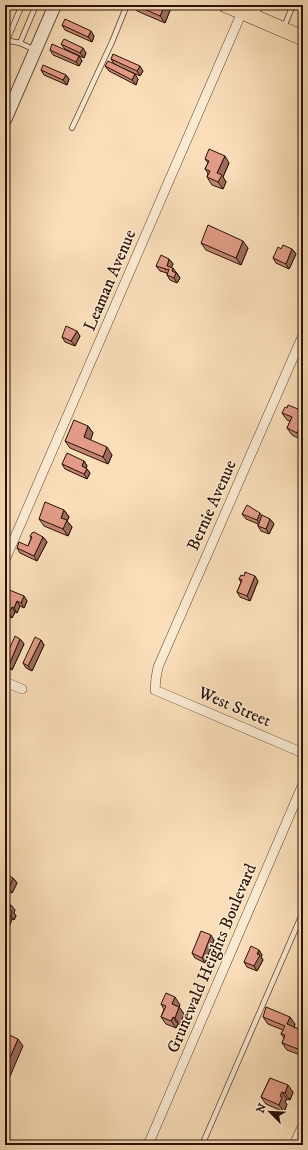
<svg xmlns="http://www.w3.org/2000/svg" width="308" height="1150" viewBox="0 0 308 1150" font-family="'IM FELL DW Pica',serif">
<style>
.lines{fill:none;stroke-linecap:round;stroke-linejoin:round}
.service-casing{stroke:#5c4432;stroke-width:6}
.minor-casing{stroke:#5c4432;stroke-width:10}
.tertiary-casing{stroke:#5c4432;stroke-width:14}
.primary-casing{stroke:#281105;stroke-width:16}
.service{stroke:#fbead2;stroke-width:4.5}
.minor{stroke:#fbead2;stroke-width:9}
.tertiary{stroke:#fbead2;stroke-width:12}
.primary{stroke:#f9deb9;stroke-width:15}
.wall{fill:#c28574;stroke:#281105}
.shaded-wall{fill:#9e6c5e;stroke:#281105}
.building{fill:#e19b87;stroke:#281105}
.labels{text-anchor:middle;stroke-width:3;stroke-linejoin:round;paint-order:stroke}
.street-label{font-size:17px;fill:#281105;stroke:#fbead2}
</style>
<rect width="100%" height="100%" fill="#f9deb9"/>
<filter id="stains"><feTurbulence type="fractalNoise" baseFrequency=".005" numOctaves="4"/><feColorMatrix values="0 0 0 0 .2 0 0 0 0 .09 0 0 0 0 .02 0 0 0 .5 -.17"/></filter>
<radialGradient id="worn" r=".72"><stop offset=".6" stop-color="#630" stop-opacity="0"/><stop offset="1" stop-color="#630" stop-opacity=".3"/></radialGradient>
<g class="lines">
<defs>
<path id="service" d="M 302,5 L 303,5
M 256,16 L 261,5
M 284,27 L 293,5
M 5,40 L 20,43 L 35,50
M 7,40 L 22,5
M 20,43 L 36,5
M 72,128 L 112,42 L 127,5
M 202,1145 L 303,912"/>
<path id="minor" d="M 303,335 L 158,667 L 156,678 L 155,690 L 303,753
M 5,560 L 242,12
M 5,682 L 22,689
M 148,1145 L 303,784
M 294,1145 L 303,1125"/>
<path id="tertiary" d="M 5,120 L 55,5"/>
<path id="primary" d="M 226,5 L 303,38"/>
</defs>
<use href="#service" class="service-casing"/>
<use href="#minor" class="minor-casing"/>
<use href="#tertiary" class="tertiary-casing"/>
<use href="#primary" class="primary-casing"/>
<use href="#service" class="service"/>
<use href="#minor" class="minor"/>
<use href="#tertiary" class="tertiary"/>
<use href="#primary" class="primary"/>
</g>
<path class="wall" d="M 133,5 L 169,5 L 171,8 L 165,23 L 137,11 Z
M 62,25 L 94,36 L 92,42 L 65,30 Z
M 61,44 L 86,53 L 84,58 L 65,49 Z
M 50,50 L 79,56 L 82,61 L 79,66 L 53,55 Z
M 111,59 L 143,71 L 140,76 L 114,64 Z
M 105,66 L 138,79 L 136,85 L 109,71 Z
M 41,70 L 66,75 L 69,79 L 67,85 L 44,75 Z
M 205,159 L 229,163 L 223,177 L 226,182 L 223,189 L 212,185 L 207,177 L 208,173 L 205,169 L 208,163 Z
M 201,243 L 248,248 L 241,265 L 206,250 Z
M 281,249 L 292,249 L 296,254 L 289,269 L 276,263 L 273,258 Z
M 169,259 L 173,264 L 171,268 L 177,273 L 180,278 L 177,283 L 170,280 L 167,275 L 167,273 L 160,271 L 156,266 Z
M 80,336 L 75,346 L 65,342 L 62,337 Z
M 287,408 L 302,440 L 292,435 L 287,428 L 290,421 L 287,420 L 282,413 Z
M 88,426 L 93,433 L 90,440 L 112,455 L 108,464 L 70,448 L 65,441 Z
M 84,461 L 87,466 L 86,468 L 90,473 L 87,479 L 65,469 L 62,464 Z
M 64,510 L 69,517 L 67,521 L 72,527 L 68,536 L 44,526 L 39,519 Z
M 242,514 L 262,516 L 270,519 L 274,524 L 269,534 L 261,531 L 258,526 L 258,524 L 246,519 Z
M 30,536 L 43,537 L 47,542 L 37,561 L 20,553 L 17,548 L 28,546 L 31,538 Z
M 239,579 L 258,581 L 250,601 L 240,597 L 237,592 L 241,582 Z
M 5,594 L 24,596 L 27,601 L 24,608 L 20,606 L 17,613 L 15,612 L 12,618 L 5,615 Z
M 20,639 L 24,644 L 12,670 L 7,668 L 5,665 L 5,659 Z
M 41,640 L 44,645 L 32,671 L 26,668 L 23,663 Z
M 5,875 L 13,878 L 17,883 L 12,893 L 5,890 Z
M 5,903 L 15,910 L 14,913 L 16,916 L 14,920 L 12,919 L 8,930 L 5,928 Z
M 214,940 L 205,963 L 195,958 L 192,953 Z
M 259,950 L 262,955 L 261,957 L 263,960 L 257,971 L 247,967 L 244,962 Z
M 303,999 L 303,1012 L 299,1007 Z
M 161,1004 L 180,1005 L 179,1007 L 184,1014 L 180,1025 L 178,1024 L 176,1028 L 166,1024 L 161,1017 L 164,1009 Z
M 263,1017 L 295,1024 L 294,1027 L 303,1031 L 303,1056 L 287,1050 L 282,1043 L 284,1038 L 281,1034 L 283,1030 L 268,1024 Z
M 270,1078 L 293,1092 L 290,1100 L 287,1099 L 285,1102 L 287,1104 L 284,1112 L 266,1104 L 261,1097 Z"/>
<path class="shaded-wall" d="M 165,5 L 169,5 L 171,8 L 165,23 L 160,16 Z
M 91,31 L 94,36 L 92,42 L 88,37 Z
M 83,48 L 86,53 L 84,58 L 80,53 Z
M 79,56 L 82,61 L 79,66 L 76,62 Z
M 140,66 L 143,71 L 140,76 L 137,71 Z
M 135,74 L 138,79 L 136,85 L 132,80 Z
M 66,75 L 69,79 L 67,85 L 63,80 Z
M 225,156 L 229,163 L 223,177 L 226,182 L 223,189 L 218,182 L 217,173 Z
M 243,241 L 248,248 L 241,265 L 236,258 Z
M 292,249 L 296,254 L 289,269 L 286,264 Z
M 169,259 L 173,264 L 170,270 L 167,266 Z
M 173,268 L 180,278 L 177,283 L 174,278 L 172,271 Z
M 77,331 L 80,336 L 75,346 L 71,341 Z
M 303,419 L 303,438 L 302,440 L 297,433 Z
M 88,426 L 93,433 L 89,445 L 84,437 Z
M 107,447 L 112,455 L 108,464 L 103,457 Z
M 84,461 L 87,466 L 85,471 L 82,466 Z
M 87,469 L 90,473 L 87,479 L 84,474 Z
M 64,510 L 69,517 L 67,521 L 72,527 L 68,536 L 63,529 L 61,518 Z
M 260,513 L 263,518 L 260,525 L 257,520 Z
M 270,519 L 274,524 L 269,534 L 266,529 Z
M 43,537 L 47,542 L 37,561 L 34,556 Z
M 255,576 L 258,581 L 250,601 L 247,596 Z
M 24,596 L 27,601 L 24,608 L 21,603 Z
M 17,601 L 20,606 L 17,613 L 14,608 Z
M 12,607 L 15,612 L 12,618 L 9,613 Z
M 6,631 L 9,636 L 5,647 L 5,634 Z
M 20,639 L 24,644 L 12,670 L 9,665 Z
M 41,640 L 44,645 L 32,671 L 28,666 Z
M 13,878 L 17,883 L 12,893 L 9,888 Z
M 11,905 L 15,910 L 14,913 L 16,916 L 14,920 L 11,916 L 9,910 Z
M 8,914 L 12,919 L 8,930 L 5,926 L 5,923 Z
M 211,935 L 214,940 L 205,963 L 202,958 Z
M 259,950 L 262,955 L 261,957 L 263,960 L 257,971 L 254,966 Z
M 175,997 L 180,1005 L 177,1011 L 172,1004 Z
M 179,1007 L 184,1014 L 180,1025 L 175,1018 Z
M 173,1017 L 178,1024 L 176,1028 L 171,1021 Z
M 290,1017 L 295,1024 L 292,1031 L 287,1024 Z
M 18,1039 L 23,1046 L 8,1081 L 5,1076 L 5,1069 Z
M 288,1085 L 293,1092 L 290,1100 L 285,1093 Z
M 282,1092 L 287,1099 L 285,1102 L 287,1104 L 284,1112 L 279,1105 L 280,1096 Z"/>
<path class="building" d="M 135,5 L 165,5 L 160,16 Z
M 65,19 L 91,31 L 88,37 L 62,25 Z
M 64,39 L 83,48 L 80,53 L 61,44 Z
M 52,44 L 79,56 L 76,62 L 50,50 Z
M 113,54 L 140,66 L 137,71 L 111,59 Z
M 108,61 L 135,74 L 132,80 L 105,66 Z
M 43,65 L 66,75 L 63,80 L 41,70 Z
M 209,149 L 225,156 L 217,173 L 222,175 L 218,182 L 207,177 L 210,171 L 205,169 L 209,161 L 205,159 Z
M 208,225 L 243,241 L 236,258 L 201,243 Z
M 283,245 L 292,249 L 286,264 L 273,258 L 278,247 L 281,249 Z
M 161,255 L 169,259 L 167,266 L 173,268 L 172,271 L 176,273 L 174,278 L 167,275 L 169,269 L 165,270 L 166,269 L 156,266 Z
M 66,326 L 77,331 L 71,341 L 62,337 Z
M 288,405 L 303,411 L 303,419 L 297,433 L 287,428 L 292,417 L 282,413 L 285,407 L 287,408 Z
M 74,420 L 88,426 L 84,437 L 107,447 L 103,457 L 65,441 Z
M 67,453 L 84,461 L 82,466 L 87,469 L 84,474 L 62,464 Z
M 45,502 L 64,510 L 61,518 L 67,520 L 63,529 L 39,519 Z
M 247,505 L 260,513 L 257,520 L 242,514 Z
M 262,515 L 270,519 L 266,529 L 258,526 Z
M 34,532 L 43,537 L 34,556 L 17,548 L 19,542 L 28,546 L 32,537 L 30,536 L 32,533 Z
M 245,572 L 255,576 L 247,596 L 237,592 L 242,580 L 239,579 L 241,575 L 244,576 Z
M 7,589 L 24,596 L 21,603 L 17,601 L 14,608 L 12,607 L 9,613 L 5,612 L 5,599 L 6,597 L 5,597 L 5,594 Z
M 15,636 L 20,639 L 9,665 L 5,664 L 5,659 Z
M 35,637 L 41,640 L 28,666 L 23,663 Z
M 5,874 L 13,878 L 9,888 L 5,886 Z
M 5,903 L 11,905 L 9,910 L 12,911 L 11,916 L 8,914 L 5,923 Z
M 201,931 L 211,935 L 202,958 L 192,953 Z
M 251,946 L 259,950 L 257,954 L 260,955 L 254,966 L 244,962 Z
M 166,993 L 175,997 L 172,1004 L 179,1007 L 175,1018 L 173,1017 L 171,1021 L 161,1017 L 166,1006 L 161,1004 Z
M 303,999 L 303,1009 L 299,1007 Z
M 266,1007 L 290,1017 L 287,1024 L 303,1031 L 303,1039 L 302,1041 L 303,1041 L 303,1051 L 282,1043 L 285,1035 L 281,1034 L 285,1026 L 263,1017 Z
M 5,1033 L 18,1039 L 5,1069 Z
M 270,1078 L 288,1085 L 285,1093 L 282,1092 L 280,1096 L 282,1097 L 279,1105 L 261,1097 Z"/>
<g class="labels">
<g class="street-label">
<text transform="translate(109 280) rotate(-67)" y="6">Leaman Avenue</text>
<text transform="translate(211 505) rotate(-66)" y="6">Bernie Avenue</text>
<text transform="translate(235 706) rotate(23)" y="6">West Street</text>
<text transform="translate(211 958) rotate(-67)" y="6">Grunewald Heights Boulevard</text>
</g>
</g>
<rect width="308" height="1150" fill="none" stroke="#f9deb9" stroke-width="20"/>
<rect x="6" y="6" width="296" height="1138" fill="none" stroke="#281105" stroke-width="2"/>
<rect x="10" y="10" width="288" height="1130" fill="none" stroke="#281105"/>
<g transform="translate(270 1112) rotate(294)" stroke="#fbead2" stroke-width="3" paint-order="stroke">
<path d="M0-3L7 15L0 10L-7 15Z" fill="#281105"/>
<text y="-6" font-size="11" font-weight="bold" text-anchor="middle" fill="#281105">N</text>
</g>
<rect width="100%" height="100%" filter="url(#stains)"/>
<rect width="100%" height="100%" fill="url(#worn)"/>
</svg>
